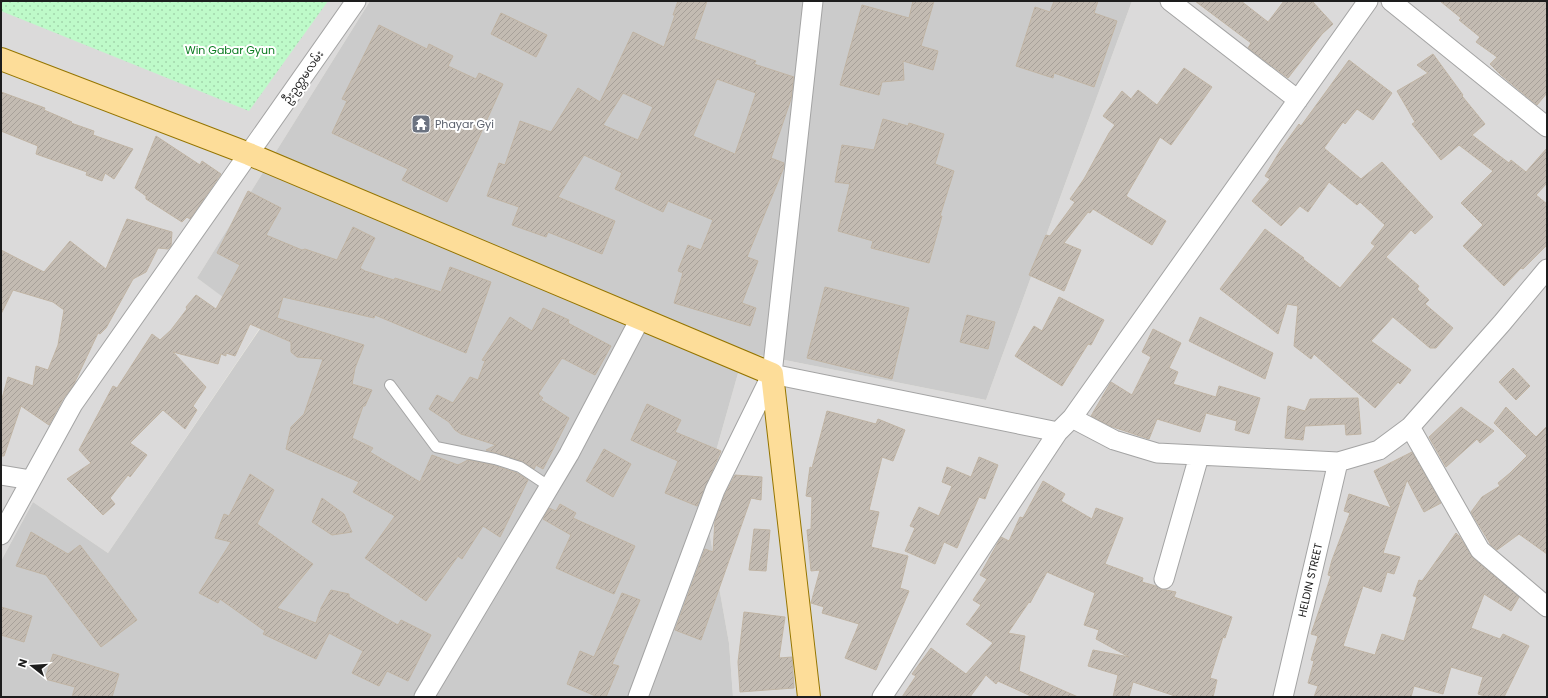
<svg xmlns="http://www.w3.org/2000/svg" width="1548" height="698" viewBox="0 0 1548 698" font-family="Poppins,'Noto Sans Myanmar',sans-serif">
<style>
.residential{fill:#dbdada}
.religious{fill:#cbcbcb}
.park{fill:url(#park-dots)}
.building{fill:url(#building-hatch);stroke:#c0b4a4;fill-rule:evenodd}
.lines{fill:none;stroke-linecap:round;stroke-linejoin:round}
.lane-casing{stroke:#a4a4a4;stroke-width:12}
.street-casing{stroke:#a4a4a4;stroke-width:21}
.primary-casing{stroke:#957500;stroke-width:24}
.lane{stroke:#fff;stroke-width:10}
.street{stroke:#fff;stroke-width:19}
.primary{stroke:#fddd99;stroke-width:22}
.labels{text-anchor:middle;stroke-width:4;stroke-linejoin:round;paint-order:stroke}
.park-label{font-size:11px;fill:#0a7b20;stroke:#fff}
.street-label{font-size:11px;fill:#1d1d1d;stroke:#fff}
.worship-label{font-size:11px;fill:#5b616d;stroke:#fff;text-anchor:start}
</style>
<defs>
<pattern id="park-dots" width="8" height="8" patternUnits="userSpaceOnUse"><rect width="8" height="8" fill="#befac9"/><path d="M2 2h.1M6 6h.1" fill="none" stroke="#a3d6ac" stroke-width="1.8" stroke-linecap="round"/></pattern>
<pattern id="building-hatch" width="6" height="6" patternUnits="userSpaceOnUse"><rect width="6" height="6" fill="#c3bbb2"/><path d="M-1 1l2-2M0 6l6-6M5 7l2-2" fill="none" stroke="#a7a099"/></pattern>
</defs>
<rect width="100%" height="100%" fill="#eeece2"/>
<path class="residential" d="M 1,1 L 370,1 L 197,278 L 262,325 L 108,553 L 33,502 L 1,561 Z
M 1132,1 L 1547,1 L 1547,697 L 733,697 L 729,643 L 703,497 L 744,352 L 986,400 Z"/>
<path class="religious" d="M 370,1 L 1132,1 L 986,400 L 744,352 L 703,497 L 729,643 L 733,697 L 1,697 L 1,561 L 33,502 L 108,553 L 262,326 L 197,278 Z"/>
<path class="park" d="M 1,1 L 328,1 L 249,111 L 1,11 Z"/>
<path class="building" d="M 678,1 L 707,1 L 694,39 L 756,61 L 754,64 L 794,77 L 791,99 L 771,158 L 784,163 L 784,167 L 747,257 L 758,261 L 742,303 L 756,308 L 750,326 L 674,303 L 683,273 L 678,271 L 688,245 L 701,250 L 713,220 L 668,201 L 663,212 L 615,189 L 622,173 L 584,155 L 558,197 L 615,221 L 602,254 L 548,232 L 546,237 L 512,225 L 519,207 L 487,196 L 499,163 L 505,165 L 520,121 L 551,132 L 578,88 L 600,102 L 633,32 L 664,47 L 675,15 L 673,15 ZM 717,79 L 756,93 L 735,154 L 693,136 ZM 623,93 L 653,107 L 638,140 L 603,125 Z
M 913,1 L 934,1 L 921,46 L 938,51 L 933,70 L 903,61 L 904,80 L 882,82 L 879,95 L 840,85 L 862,5 L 909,18 Z
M 1054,1 L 1098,1 L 1094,13 L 1117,21 L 1094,87 L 1054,73 L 1053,78 L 1016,66 L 1035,7 L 1050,12 Z
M 1195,1 L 1241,1 L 1268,22 L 1284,1 L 1312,1 L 1333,24 L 1322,34 L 1288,78 L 1248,48 L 1251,43 Z
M 1440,1 L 1547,1 L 1547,93 L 1537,105 L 1501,75 L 1490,64 L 1497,57 L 1476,42 L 1480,37 L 1459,20 L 1461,18 Z
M 501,13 L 547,35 L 536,57 L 491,34 Z
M 379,25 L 427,49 L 429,44 L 453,56 L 448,66 L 476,79 L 479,73 L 503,84 L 472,153 L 447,202 L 402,180 L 408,169 L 332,133 L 347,101 L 342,99 Z
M 1433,54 L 1463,95 L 1462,96 L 1485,124 L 1472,135 L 1509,163 L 1511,160 L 1526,172 L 1547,148 L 1547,183 L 1536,195 L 1547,204 L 1547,245 L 1523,269 L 1521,268 L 1504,286 L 1463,246 L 1483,225 L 1461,203 L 1493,171 L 1459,145 L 1441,160 L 1412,124 L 1415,122 L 1397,91 L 1428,73 L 1417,65 Z
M 1349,60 L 1392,93 L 1373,120 L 1357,109 L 1345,124 L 1343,122 L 1324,148 L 1361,179 L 1382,162 L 1433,217 L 1415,234 L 1411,230 L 1386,257 L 1419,286 L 1417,289 L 1429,300 L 1425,304 L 1453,328 L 1436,348 L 1430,348 L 1393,317 L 1371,341 L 1411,370 L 1400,384 L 1398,382 L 1375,408 L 1314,354 L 1311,359 L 1294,346 L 1298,306 L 1287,304 L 1278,334 L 1220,289 L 1265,229 L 1304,258 L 1303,259 L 1340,288 L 1375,246 L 1371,243 L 1385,225 L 1360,202 L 1357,205 L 1329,182 L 1308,212 L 1300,206 L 1281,226 L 1252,201 L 1270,179 L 1265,176 L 1281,149 L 1299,124 L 1301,126 Z
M 1184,68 L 1212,87 L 1171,145 L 1160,137 L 1126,196 L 1166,221 L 1152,245 L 1093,209 L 1090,213 L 1088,212 L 1064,243 L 1081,250 L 1064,291 L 1029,275 L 1046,235 L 1050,236 L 1075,202 L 1070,199 L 1084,179 L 1109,133 L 1115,125 L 1103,116 L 1122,91 L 1131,99 L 1138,90 L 1157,105 Z
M 1,92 L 45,108 L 44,110 L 72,122 L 71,123 L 94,131 L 93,135 L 133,149 L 114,179 L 105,173 L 102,181 L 86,175 L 87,172 L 36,154 L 38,146 L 1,131 Z
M 883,119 L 908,126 L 909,123 L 944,134 L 935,164 L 954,171 L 940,216 L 942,216 L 929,263 L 871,248 L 873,241 L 838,231 L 850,184 L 835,182 L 842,145 L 874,150 Z
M 156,136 L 200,165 L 202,161 L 221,174 L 190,219 L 187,217 L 182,222 L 146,199 L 146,196 L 135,188 Z
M 248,191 L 281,208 L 266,235 L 302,250 L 305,249 L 337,260 L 353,227 L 375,238 L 360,268 L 365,271 L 394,280 L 395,278 L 441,292 L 450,267 L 491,282 L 466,353 L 375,315 L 374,318 L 283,297 L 277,318 L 364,345 L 355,368 L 352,384 L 372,390 L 365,406 L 363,406 L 352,438 L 373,448 L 370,452 L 420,482 L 432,455 L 458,465 L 468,460 L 493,465 L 517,473 L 528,480 L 500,537 L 483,526 L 462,559 L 458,556 L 426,601 L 365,558 L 395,516 L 353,492 L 359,482 L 286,449 L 291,427 L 304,414 L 323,359 L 297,357 L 291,352 L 291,342 L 250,324 L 235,356 L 226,353 L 226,356 L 221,354 L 218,364 L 173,352 L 206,387 L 193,406 L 197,410 L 185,429 L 163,410 L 130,443 L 147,455 L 130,477 L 128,475 L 110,498 L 115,504 L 103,515 L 67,479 L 91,463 L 79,450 L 113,386 L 117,388 L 152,334 L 160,340 L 171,330 L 187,309 L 186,307 L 196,295 L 216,309 L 240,265 L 217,253 Z
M 127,219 L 172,232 L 171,246 L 168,249 L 158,248 L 146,272 L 133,279 L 106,328 L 100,334 L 98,333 L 73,386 L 63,399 L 49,425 L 21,406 L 4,456 L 1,456 L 1,402 L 8,377 L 33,386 L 36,366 L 48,370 L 58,345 L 64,310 L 53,302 L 13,290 L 1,314 L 1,250 L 44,272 L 70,241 L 106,269 Z
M 825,287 L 909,308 L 892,379 L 807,358 Z
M 1059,297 L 1104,320 L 1091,345 L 1088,344 L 1062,386 L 1015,356 L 1034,326 L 1042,331 Z
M 543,308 L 569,320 L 568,323 L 611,346 L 595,375 L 562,358 L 538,394 L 543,398 L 541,400 L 569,418 L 543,469 L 536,465 L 534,469 L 522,461 L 486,450 L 496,445 L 461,434 L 455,430 L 449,422 L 429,409 L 437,395 L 453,403 L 470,377 L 478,380 L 485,361 L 482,360 L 510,317 L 532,331 Z
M 967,315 L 995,322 L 988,349 L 960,342 Z
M 1200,317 L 1273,353 L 1265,379 L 1189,341 Z
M 1153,329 L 1181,343 L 1169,368 L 1178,372 L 1173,384 L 1216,397 L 1219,386 L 1260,398 L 1249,434 L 1235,430 L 1237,421 L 1206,413 L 1200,432 L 1157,419 L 1149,439 L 1110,426 L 1091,416 L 1111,382 L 1132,395 L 1151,357 L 1142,352 Z
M 1513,368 L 1530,386 L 1516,400 L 1499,382 Z
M 1358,398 L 1361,434 L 1346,435 L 1345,424 L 1305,426 L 1303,440 L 1285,438 L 1288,406 L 1305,411 L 1310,399 Z
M 647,404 L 681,420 L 675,432 L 721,451 L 697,506 L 665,493 L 678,461 L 631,440 Z
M 1461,407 L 1494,431 L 1480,443 L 1477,439 L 1446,467 L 1429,437 Z
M 1506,407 L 1536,437 L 1547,426 L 1547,554 L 1519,534 L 1497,550 L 1491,545 L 1471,512 L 1482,497 L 1500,486 L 1498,483 L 1510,473 L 1527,456 L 1494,423 Z
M 827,411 L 876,424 L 878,419 L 905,430 L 893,461 L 882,457 L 869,510 L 879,512 L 871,547 L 908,556 L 900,588 L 909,591 L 876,670 L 845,658 L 859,624 L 822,613 L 824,607 L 811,603 L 820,570 L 811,571 L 807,530 L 811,529 L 812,497 L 806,496 L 810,467 L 812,468 Z
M 604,449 L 631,464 L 613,497 L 586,481 Z
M 1412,452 L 1441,503 L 1424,512 L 1407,480 L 1383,553 L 1400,557 L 1394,574 L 1387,572 L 1381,592 L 1363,586 L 1343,646 L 1375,655 L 1382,634 L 1404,641 L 1417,597 L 1413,596 L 1419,580 L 1422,581 L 1456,533 L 1459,536 L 1473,558 L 1519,597 L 1511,611 L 1484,594 L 1471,628 L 1500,639 L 1503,634 L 1529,646 L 1504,697 L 1488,697 L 1478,694 L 1483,677 L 1451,667 L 1443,694 L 1414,686 L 1411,697 L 1314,697 L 1318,686 L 1308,683 L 1314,661 L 1311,660 L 1318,636 L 1311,634 L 1331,576 L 1328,575 L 1332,560 L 1350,513 L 1344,511 L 1349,494 L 1391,508 L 1374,471 Z
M 979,457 L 998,465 L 985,499 L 979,497 L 957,548 L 944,542 L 935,564 L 905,551 L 915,528 L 910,526 L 919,507 L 939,516 L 952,486 L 942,482 L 947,467 L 971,477 Z
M 250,474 L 274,490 L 257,524 L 313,564 L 277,608 L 316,623 L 321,608 L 331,590 L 349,594 L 349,597 L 398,625 L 401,620 L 431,635 L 408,681 L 387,671 L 379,686 L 352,673 L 363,651 L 329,633 L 316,659 L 263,634 L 265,631 L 220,599 L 218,603 L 199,593 L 231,542 L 215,538 L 224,514 L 229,516 Z
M 735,475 L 762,477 L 761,500 L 751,498 L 701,640 L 675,630 L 705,549 L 713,552 L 715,520 L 725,494 Z
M 1043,481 L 1065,494 L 1061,501 L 1092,519 L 1096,508 L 1123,518 L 1105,564 L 1143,578 L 1142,582 L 1156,586 L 1161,589 L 1176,592 L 1174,597 L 1232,617 L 1225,638 L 1223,637 L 1210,678 L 1217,680 L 1213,697 L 1178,697 L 1133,682 L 1129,697 L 1113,697 L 1118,675 L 1088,666 L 1093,650 L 1129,657 L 1096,639 L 1099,630 L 1084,625 L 1095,593 L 1047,572 L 1030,603 L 1029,602 L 1008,633 L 1025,636 L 1019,671 L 1078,697 L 1033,697 L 998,681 L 996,684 L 986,675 L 970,697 L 902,697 L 916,676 L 912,674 L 931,648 L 966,674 L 993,643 L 966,624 L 967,624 L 981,605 L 973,600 L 987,579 L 980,575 L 1001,537 L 1009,541 L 1020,517 L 1023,518 Z
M 322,498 L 344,514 L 352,532 L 332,535 L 312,522 Z
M 560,504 L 576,513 L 573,518 L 635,546 L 614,594 L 556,568 L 571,535 L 543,519 L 549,508 L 556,511 Z
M 754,529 L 770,530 L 766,571 L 749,570 Z
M 31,532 L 68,554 L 80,545 L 137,620 L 101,647 L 46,575 L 16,566 Z
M 622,593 L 640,600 L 612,664 L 619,666 L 606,697 L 598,697 L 567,684 L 580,651 L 594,657 Z
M 1,607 L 32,616 L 24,642 L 1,635 Z
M 744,612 L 785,617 L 779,658 L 792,657 L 794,688 L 740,692 L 738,662 Z
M 53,654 L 119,674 L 112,697 L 72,697 L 75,687 L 45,679 Z"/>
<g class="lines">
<defs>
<path id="lane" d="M 390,385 L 436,447 L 495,459 L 520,467 L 550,487"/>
<path id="street" d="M 1170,1 L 1298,100
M 1391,1 L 1547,127
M 772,374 L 1058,432
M 1072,418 L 1114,440 L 1157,453 L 1338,462 L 1379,450 L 1410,427 L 1502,323 L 1547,269
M 1410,427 L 1480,550 L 1547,607
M 1,475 L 31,480
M 1,535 L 73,404 L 356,1
M 1164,579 L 1199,456
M 424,697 L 569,454 L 640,319
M 638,697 L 715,490 L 772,374 L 813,1
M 882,697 L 1058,432 L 1072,418 L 1368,1
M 1283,697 L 1338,462"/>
<path id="primary" d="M 1,59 L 249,154 L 772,374 L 809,697"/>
</defs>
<use href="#lane" class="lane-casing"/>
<use href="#street" class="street-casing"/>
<use href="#primary" class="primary-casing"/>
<use href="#lane" class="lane"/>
<use href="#street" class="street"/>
<use href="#primary" class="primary"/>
</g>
<defs>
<symbol id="temple-square" viewBox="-11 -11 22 22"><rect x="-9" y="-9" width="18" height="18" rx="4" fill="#6b7280" stroke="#fff"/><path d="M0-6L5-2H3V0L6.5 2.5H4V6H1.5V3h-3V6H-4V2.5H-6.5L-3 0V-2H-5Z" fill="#fff"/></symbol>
</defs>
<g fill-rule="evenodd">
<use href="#temple-square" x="410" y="113" width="22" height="22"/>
</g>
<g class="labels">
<g class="park-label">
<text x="230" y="54">Win Gabar Gyun</text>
</g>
<g class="street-label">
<text transform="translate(303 77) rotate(-55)" y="4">ဦးဥတ္တမလမ်း</text>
<text transform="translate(1310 580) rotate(-77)" y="4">HELDIN STREET</text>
</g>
<g class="worship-label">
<text x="435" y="128">Phayar Gyi</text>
</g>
</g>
<rect width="1548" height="698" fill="none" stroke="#1d1d1d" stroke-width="4"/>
<g transform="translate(32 666) rotate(287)" stroke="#ffffff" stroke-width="3" paint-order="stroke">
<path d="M0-3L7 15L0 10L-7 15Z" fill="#1d1d1d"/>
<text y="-6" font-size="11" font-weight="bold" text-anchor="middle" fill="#1d1d1d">N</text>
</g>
</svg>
